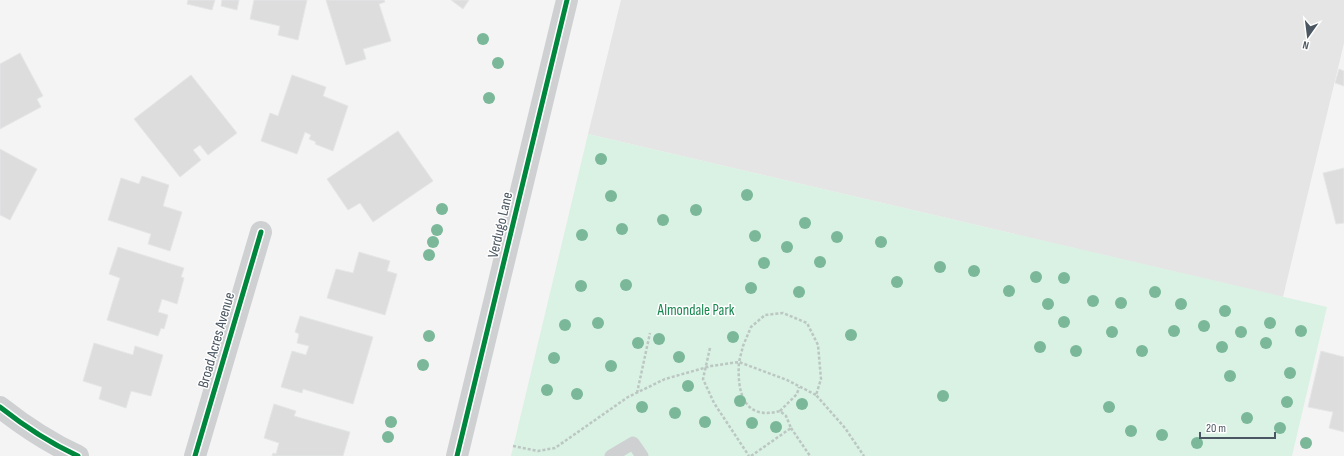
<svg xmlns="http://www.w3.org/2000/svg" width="1344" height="456" viewBox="0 0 1344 456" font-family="'Sofia Sans Condensed',sans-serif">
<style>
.education{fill:#e6e5e6}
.green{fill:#d9f2e3}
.building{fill:#ddddde;stroke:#e5e6e7}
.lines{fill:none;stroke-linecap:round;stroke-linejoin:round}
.path{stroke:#bcc7c4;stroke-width:2.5;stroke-dasharray:3 2;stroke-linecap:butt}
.service{stroke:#ced0d2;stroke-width:13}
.minor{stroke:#ced0d2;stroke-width:22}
.tertiary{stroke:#ced0d2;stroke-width:22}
.cycleway-casing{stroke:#fff;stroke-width:8}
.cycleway{stroke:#00873e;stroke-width:5}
.tree{fill:#7ab899}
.labels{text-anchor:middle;stroke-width:3;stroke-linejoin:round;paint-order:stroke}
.street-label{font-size:15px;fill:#4a5661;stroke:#fff}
.park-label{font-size:15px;fill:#17864f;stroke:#fff}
</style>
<rect width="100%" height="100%" fill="#f4f4f4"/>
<path class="education" d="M 621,0 L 1344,0 L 1344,43 L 1283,297 L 588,134 Z"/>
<path class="green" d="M 588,134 L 1327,307 L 1292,456 L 511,456 Z"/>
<path class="building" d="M 188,0 L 215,0 L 212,10 L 187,4 Z
M 222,0 L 239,0 L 237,10 L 221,6 Z
M 254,0 L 307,0 L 298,40 L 278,35 L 280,26 L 250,19 Z
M 326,0 L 384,0 L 385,2 L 379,4 L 391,41 L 363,49 L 366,59 L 346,65 Z
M 451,0 L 469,0 L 463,9 Z
M 20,53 L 43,96 L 37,99 L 41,107 L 0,129 L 0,64 Z
M 1339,69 L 1344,71 L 1344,86 L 1335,83 Z
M 191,75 L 237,133 L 208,155 L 200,145 L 193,150 L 201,160 L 180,177 L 134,119 Z
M 292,75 L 326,87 L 323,96 L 348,106 L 333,151 L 315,144 L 316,142 L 309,139 L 311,135 L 305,132 L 297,154 L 261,141 L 270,113 L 278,116 Z
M 398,131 L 433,181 L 373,222 L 360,203 L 348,210 L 327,179 Z
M 0,149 L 37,169 L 10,220 L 0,215 Z
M 1344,168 L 1344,223 L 1336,224 L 1323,173 Z
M 142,176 L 169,185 L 163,206 L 182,212 L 170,251 L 148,244 L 151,234 L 108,220 L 121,178 L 139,184 Z
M 118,247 L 184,268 L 181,277 L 184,278 L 177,304 L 162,299 L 158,312 L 168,315 L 164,329 L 161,328 L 158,336 L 107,320 L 120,278 L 109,274 Z
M 359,252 L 390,261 L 387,271 L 397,274 L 385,315 L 327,298 L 336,269 L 353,273 Z
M 300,316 L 373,337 L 353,404 L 303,389 L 302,393 L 281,387 L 292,351 L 306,355 L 309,346 L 297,343 L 299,334 L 295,332 Z
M 94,343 L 133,355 L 135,346 L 163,355 L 151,396 L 131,391 L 126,408 L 99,399 L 102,387 L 83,381 Z
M 1321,351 L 1344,357 L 1344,432 L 1329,428 L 1333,412 L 1308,407 Z
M 274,404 L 296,411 L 294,416 L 350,432 L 343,456 L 272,456 L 273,453 L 276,454 L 279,443 L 264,438 Z"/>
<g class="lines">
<path class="path" d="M 710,348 L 703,379 L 714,403 L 749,456
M 637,393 L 650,333
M 780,411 L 797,394 L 799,387
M 791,428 L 810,456
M 513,446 L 538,451 L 555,448 L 628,397 L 665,379 L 711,366 L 739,362 L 743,346 L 751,327 L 765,315 L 783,313 L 807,323 L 818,345 L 821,379 L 816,395 L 845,428 L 864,456
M 751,456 L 791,428 L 786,416 L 780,411 C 743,421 737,391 739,362 L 787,380 L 816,395"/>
<path class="service" d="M 611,456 L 633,443 L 642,456"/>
<path class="minor" d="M 0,407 C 24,426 50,443 78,456
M 195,456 L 261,232"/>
<path class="tertiary" d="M 457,456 L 567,0"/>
<defs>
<path id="cycleway" d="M 0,407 C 24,426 50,443 78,456
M 195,456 L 261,232
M 457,456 L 567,0"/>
</defs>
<use href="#cycleway" class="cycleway-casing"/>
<use href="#cycleway" class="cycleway"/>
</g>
<g class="tree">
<circle cx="483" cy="39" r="6"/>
<circle cx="498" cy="63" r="6"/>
<circle cx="489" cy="98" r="6"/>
<circle cx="601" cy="159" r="6"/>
<circle cx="747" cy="195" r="6"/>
<circle cx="611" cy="196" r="6"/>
<circle cx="442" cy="209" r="6"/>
<circle cx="696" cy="210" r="6"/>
<circle cx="663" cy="220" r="6"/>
<circle cx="805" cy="223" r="6"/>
<circle cx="622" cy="229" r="6"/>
<circle cx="437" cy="230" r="6"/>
<circle cx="582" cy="235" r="6"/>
<circle cx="755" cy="236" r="6"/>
<circle cx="837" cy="237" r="6"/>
<circle cx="433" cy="242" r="6"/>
<circle cx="881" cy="242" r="6"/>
<circle cx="787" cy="247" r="6"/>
<circle cx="429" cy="255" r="6"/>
<circle cx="820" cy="262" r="6"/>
<circle cx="764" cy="263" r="6"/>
<circle cx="940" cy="267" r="6"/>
<circle cx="974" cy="271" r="6"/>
<circle cx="1036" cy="277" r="6"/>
<circle cx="1064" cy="278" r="6"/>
<circle cx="897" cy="282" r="6"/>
<circle cx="626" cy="285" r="6"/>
<circle cx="581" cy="286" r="6"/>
<circle cx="751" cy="288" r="6"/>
<circle cx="1009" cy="291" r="6"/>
<circle cx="799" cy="292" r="6"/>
<circle cx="1155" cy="292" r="6"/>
<circle cx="1093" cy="301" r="6"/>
<circle cx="1121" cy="303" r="6"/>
<circle cx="1048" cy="304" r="6"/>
<circle cx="1181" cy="304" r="6"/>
<circle cx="1225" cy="311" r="6"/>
<circle cx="1064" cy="322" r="6"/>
<circle cx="598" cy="323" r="6"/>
<circle cx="1270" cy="323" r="6"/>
<circle cx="565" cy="325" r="6"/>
<circle cx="1204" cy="326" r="6"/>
<circle cx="1174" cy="331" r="6"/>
<circle cx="1301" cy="331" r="6"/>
<circle cx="1112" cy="332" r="6"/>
<circle cx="1241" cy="332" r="6"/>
<circle cx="851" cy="335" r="6"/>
<circle cx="429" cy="336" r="6"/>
<circle cx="733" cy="337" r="6"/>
<circle cx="659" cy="339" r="6"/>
<circle cx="638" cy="343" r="6"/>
<circle cx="1266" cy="343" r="6"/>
<circle cx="1040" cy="347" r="6"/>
<circle cx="1222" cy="347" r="6"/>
<circle cx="1076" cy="351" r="6"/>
<circle cx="1142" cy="351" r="6"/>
<circle cx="679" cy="357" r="6"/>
<circle cx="554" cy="358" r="6"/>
<circle cx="423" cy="365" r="6"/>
<circle cx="611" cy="366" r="6"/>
<circle cx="1290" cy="373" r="6"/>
<circle cx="1230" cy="376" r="6"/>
<circle cx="688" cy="386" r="6"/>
<circle cx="547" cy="390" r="6"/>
<circle cx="577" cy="394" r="6"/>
<circle cx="943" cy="396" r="6"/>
<circle cx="740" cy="401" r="6"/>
<circle cx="1287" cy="402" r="6"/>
<circle cx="802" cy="404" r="6"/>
<circle cx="642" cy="407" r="6"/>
<circle cx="1109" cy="407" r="6"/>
<circle cx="675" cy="413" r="6"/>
<circle cx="1247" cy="418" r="6"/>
<circle cx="391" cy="422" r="6"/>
<circle cx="705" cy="422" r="6"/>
<circle cx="752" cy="423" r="6"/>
<circle cx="776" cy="427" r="6"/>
<circle cx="1280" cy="428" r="6"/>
<circle cx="1131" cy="431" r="6"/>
<circle cx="1162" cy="435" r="6"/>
<circle cx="388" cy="437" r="6"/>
<circle cx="1197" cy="443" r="6"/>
<circle cx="1306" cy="443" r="6"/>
</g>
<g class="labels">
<g class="street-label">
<text transform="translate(500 225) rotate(-77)" y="5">Verdugo Lane</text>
<text transform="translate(216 340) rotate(-74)" y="5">Broad Acres Avenue</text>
</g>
<g class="park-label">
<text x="696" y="315">Almondale Park</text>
</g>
</g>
<g transform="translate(1308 36) rotate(194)" stroke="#ffffff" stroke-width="3" paint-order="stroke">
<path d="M0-3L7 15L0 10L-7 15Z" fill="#4a5661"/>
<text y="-6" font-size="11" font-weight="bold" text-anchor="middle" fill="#4a5661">N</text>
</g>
<path d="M1200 432v6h75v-6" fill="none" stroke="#4a5661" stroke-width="2"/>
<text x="1206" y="432" font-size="12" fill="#4a5661" stroke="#ffffff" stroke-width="3" paint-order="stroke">20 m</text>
</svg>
